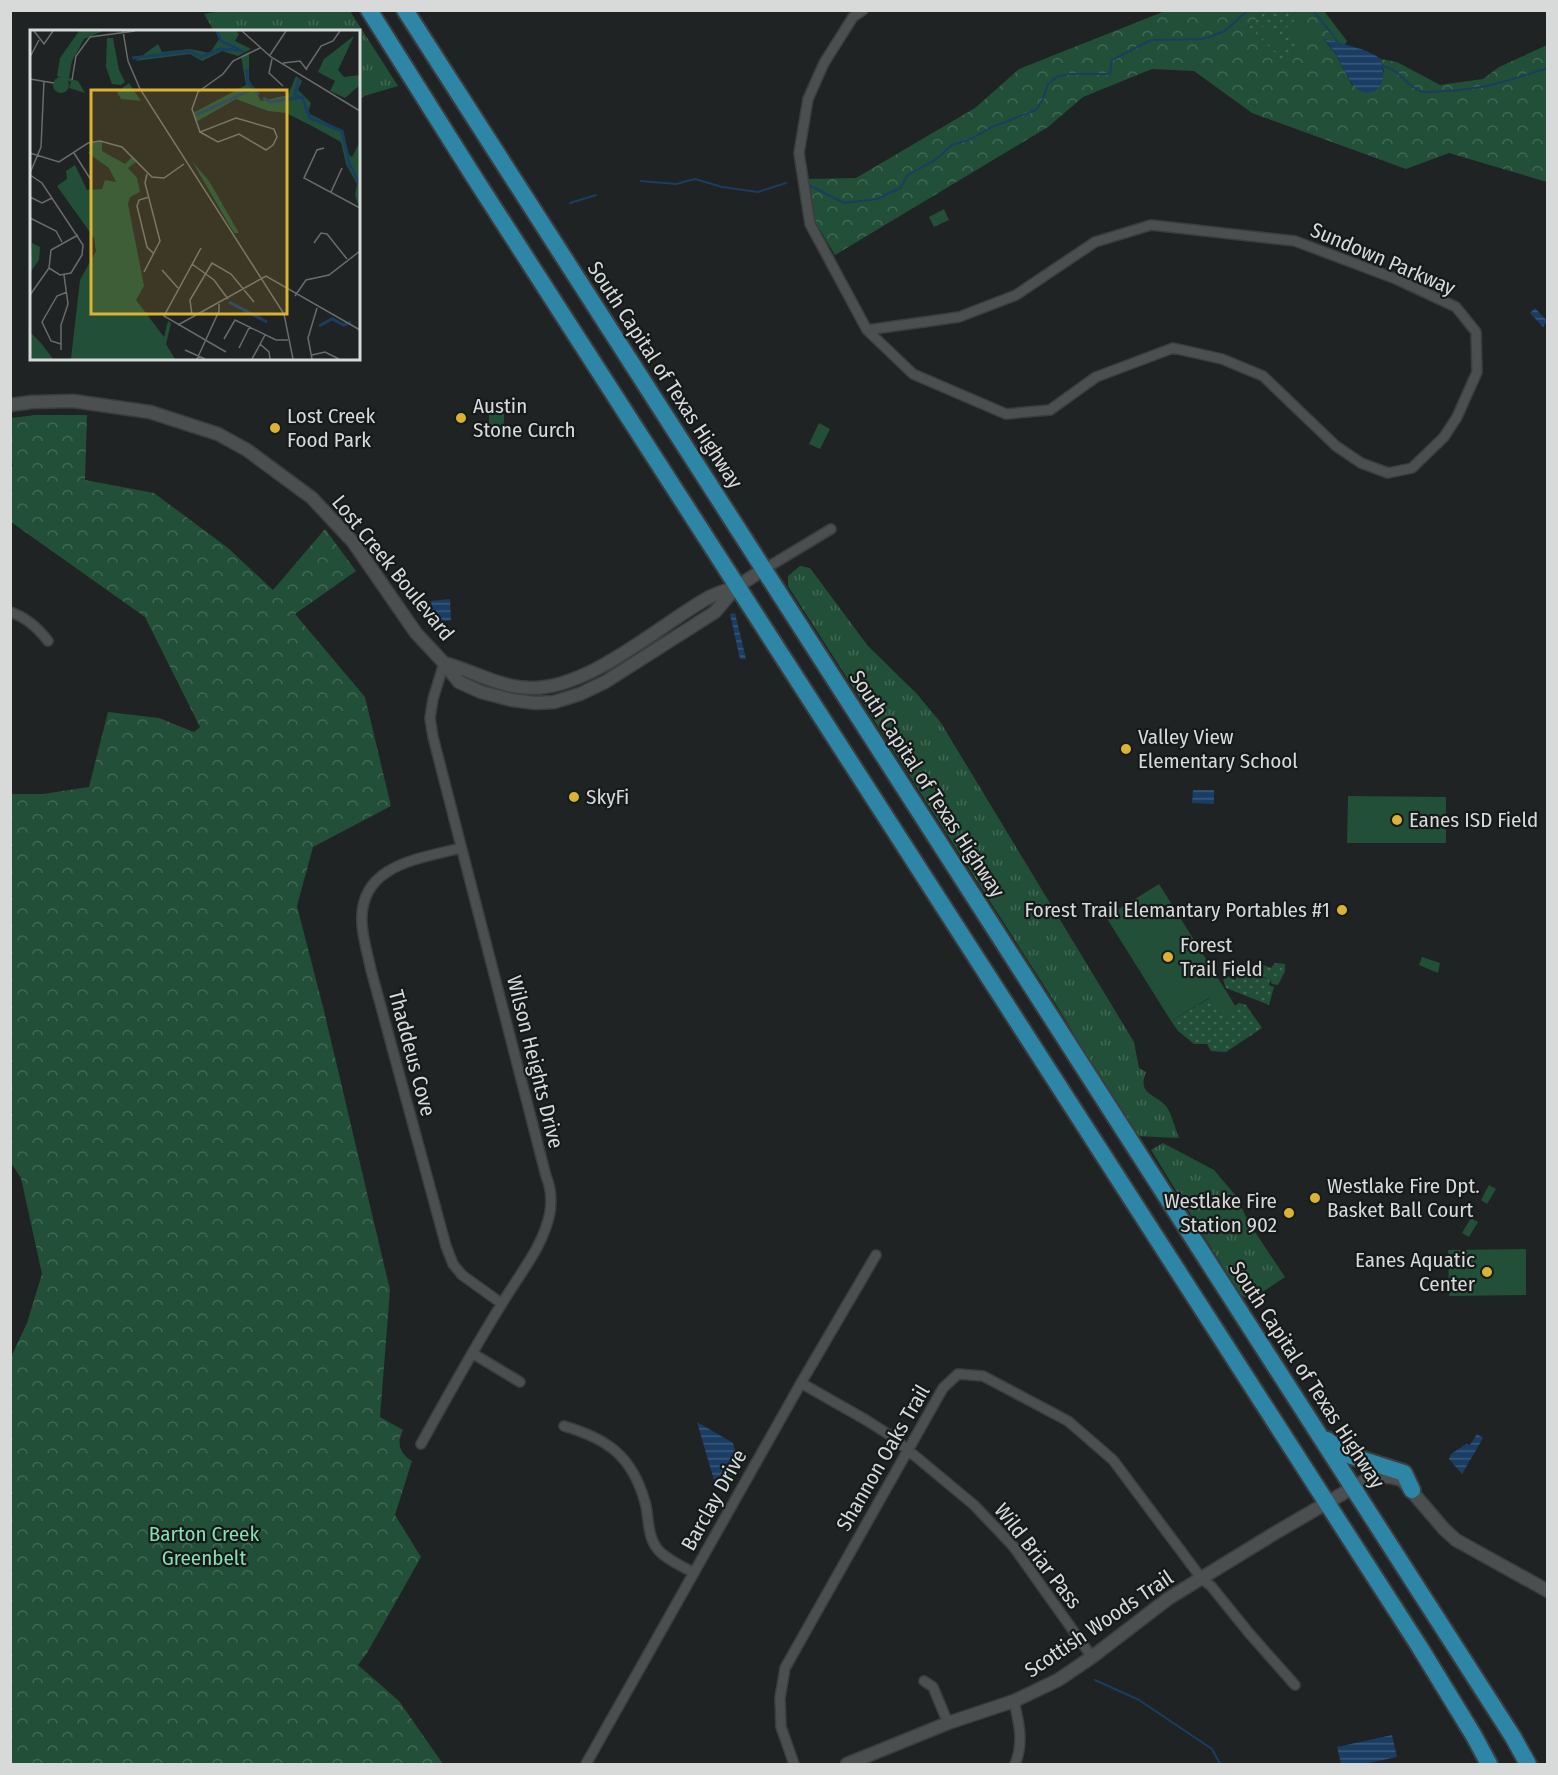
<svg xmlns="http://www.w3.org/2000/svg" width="1558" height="1775" viewBox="0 0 1558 1775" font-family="'Fira Sans Condensed',sans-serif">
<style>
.grass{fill:url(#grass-tufts)}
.forest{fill:url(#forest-crowns)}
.park{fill:url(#park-dots)}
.garden{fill:#224f38}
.water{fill:url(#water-rules)}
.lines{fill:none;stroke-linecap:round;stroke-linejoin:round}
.stream{stroke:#1a3d64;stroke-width:2}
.minor-casing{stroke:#3b3d3e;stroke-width:12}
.tertiary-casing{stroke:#3b3d3e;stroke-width:15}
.trunk-casing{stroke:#3b3d3e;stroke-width:20}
.minor{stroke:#4b4f4f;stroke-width:9}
.tertiary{stroke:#4b4f4f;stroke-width:12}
.trunk{stroke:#2e86a6;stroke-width:16}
.poi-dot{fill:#dcb233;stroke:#171a1a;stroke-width:2}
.labels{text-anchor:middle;stroke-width:4.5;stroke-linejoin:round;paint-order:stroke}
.street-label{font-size:21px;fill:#d8dada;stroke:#171a1a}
.poi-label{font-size:21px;fill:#d8dada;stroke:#171a1a;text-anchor:start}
.park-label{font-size:21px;fill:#87deaf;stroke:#171a1a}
.inset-river{fill:none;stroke:#1a3d64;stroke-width:3}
.inset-road{fill:none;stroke:#6a6c6c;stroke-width:1.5}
.view{fill:#dcb233;fill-opacity:0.15;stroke:#dcb233;stroke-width:3}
.inset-edge{fill:none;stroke:#d8dada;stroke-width:3}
</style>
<defs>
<pattern id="grass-tufts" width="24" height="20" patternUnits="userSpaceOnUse" patternTransform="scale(1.5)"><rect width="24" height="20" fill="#224f38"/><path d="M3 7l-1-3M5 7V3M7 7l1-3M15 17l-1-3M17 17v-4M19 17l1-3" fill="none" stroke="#416854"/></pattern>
<pattern id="forest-crowns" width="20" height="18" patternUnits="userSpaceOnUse" patternTransform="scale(1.5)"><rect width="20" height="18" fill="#224f38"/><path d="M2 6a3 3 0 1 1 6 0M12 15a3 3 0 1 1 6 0" fill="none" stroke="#416854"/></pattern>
<pattern id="park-dots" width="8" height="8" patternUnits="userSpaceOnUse" patternTransform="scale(1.5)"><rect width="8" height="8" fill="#224f38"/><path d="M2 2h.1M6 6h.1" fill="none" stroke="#416854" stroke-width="1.8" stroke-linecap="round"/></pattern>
<pattern id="water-rules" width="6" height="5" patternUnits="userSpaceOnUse" patternTransform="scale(1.5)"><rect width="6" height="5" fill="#1a3d64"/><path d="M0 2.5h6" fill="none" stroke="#3b587a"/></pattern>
</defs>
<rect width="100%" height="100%" fill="#202323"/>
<path class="grass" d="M 221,11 L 350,11 L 398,86 L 364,96 L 359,100 L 358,32 L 214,31 L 204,14 Z
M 800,566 L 810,568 L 868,646 L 917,694 L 941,723 L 1134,1042 L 1139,1068 L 1146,1072 C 1137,1095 1155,1093 1166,1106 C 1172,1114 1175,1129 1179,1138 L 1135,1136 L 1057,1006 L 788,586 L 788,576 Z
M 1163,1143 L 1214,1170 L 1236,1196 L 1249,1223 L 1285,1277 L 1252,1299 L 1241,1296 L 1151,1150 Z"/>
<path class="forest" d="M 1165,11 L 1265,11 L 1246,29 L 1314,33 L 1293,11 L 1324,11 L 1347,41 L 1344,46 L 1324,40 L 1335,53 L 1352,85 L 1384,72 L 1381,59 L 1397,62 L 1440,85 L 1483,79 L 1499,67 L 1547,45 L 1547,182 L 1449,153 L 1406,169 L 1252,113 L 1194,71 L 1152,69 L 1083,97 L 1048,127 L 835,255 L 815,222 L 807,179 L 856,178 L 975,108 L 1019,69 Z
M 35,415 L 87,415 L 85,480 L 154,493 L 228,548 L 273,590 L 325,529 L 356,571 L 295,614 L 365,697 L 391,806 L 313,847 L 297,906 L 324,1011 L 390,1290 L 380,1417 L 403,1430 C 396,1443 400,1454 412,1461 L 395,1515 L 421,1557 L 367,1653 L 358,1665 L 399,1701 L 443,1764 L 11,1764 L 11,1357 L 27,1323 L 42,1274 L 21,1178 L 11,1163 L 11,794 L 43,794 L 89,787 L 108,712 L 159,718 L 194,732 L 200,727 L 145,617 L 11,522 L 11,468 L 13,466 L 11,458 L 11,418 Z"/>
<path class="park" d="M 1265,11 L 1293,11 L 1314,32 L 1281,64 L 1246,29 Z
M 1258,963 L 1271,968 L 1275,963 L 1285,964 L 1285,971 L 1278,985 L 1272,984 L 1270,979 L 1269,985 L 1274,987 L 1269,1005 L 1226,988 L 1223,980 L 1228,976 L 1235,980 L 1240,971 L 1268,979 L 1254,973 Z
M 1210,998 L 1221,1015 L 1239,1003 L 1246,1005 L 1262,1028 L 1226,1052 L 1211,1051 L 1207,1044 L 1194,1044 L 1178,1031 L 1171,1021 Z"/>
<path class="garden" d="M 1297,18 L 1311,32 L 1300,43 L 1285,29 Z
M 1267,22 L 1289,44 L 1279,55 L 1257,33 Z
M 944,209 L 949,220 L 934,227 L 929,217 Z
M 489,405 L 504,405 L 504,432 L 489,432 Z
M 819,423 L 830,429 L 820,449 L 809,444 Z
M 1348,796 L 1446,797 L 1446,843 L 1347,843 Z
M 1159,884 L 1236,1007 L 1221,1016 L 1209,998 L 1171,1021 L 1106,917 Z
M 1422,957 L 1440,963 L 1438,973 L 1419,965 Z
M 1489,1185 L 1496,1189 L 1487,1204 L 1481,1200 Z
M 1471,1218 L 1478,1222 L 1469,1237 L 1462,1233 Z
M 1526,1249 L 1526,1295 L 1449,1296 L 1448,1250 Z"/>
<path class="water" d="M 1323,38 C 1342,45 1365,47 1381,59 C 1383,69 1386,83 1376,90 C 1354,103 1344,66 1335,53 C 1332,48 1327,43 1323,38 Z
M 1535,308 L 1547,321 L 1543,327 L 1530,313 Z
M 450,599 L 451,620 L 441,622 L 433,616 L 431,601 Z
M 735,613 L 746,659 L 740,659 L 730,614 Z
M 1193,790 L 1214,790 L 1214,804 L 1192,803 Z
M 697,1422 L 733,1443 L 739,1464 L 728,1483 L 716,1487 Z
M 1477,1434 L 1483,1438 L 1462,1474 L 1449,1459 L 1451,1454 L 1466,1444 L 1470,1445 Z
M 1392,1735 L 1397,1757 L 1364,1764 L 1341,1764 L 1337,1747 Z"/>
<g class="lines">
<path class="stream" d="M 1313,10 L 1341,46
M 1382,66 C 1399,68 1405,85 1420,91 C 1428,93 1436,92 1443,91 C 1482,90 1511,80 1548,68
M 641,181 L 676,184 L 695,179 L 722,187 L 758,192 L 786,183
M 809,185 L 844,203 L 877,199 L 900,188 L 908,175 L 935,160 L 952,145 L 971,139 L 992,127 L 1036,110 L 1042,101 L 1048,84 L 1057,77 L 1068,74 L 1110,74 L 1112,60 L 1151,40 L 1203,39 L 1225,31 L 1248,10
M 570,203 L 596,195
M 1095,1680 L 1139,1700 L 1212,1749 L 1220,1764"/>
<defs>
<path id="minor" d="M 863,10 L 853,17 L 824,63 L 808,99 L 799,153 L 810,224 L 867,330
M 1151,225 L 1295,241 L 1396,279 L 1456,307 L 1476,332 L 1477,372 L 1457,417 L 1444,437 L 1412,468 L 1388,473 L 1361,463 L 1336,446 L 1263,376 L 1222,359 L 1173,348 L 1096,377 L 1050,410 L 1006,414 L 913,374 L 867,330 L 959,317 L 1016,295 L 1095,242 Z
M 763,570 L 831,529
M 10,612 C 26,617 38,628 48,641
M 461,848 C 418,859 358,865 362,924 C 363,940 368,955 371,970 L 446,1246 L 453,1264 L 462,1275 L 501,1303
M 472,1353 L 520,1382
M 801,1383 L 866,1420 L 891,1436 L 974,1505 L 1013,1546 L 1092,1657
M 564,1426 C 608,1439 632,1456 645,1502 C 649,1516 647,1534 656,1547 C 663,1558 682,1566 694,1573
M 421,1444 C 447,1397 473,1350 501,1305 C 518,1276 544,1246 550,1212 C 552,1199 551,1188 546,1176 L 433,737 L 430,718 L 433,699 L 444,663
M 924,1681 L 933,1687 L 948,1723
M 1014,1701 C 1019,1723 1024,1743 1015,1764
M 586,1764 L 801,1383 L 876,1255
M 794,1764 L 781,1727 L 780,1698 L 785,1668 L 943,1388 L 958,1374 L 983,1376 L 1068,1421 L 1113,1460 L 1202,1579 L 1211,1586 L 1249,1633 L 1295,1685"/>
<path id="tertiary" d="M 10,405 L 32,402 L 73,401 L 150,412 L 218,434 L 247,450 L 312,498 L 353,542 L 416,633 L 444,663 L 459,682 L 481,692 L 512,700 L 536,703 L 554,702 L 580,694 L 605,682 L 715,612 L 737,586
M 444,663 C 474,671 500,688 532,688 C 590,688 657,627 706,599 C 715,593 726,591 736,587 C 745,582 754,575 763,570
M 847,1764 L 948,1723 L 1014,1701 L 1058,1680 L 1092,1657 L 1169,1598 L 1275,1533 L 1366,1480 L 1379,1477 L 1391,1477 L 1402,1480 L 1444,1529 L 1456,1540 L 1548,1591"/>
<path id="trunk" d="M 369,10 L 474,177 L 1419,1646 L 1474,1736 L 1489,1764
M 405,10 L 1513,1737 L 1528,1764
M 1327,1440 L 1345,1454 L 1404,1473 L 1412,1490"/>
</defs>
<use href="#minor" class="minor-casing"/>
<use href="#tertiary" class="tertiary-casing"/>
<use href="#trunk" class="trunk-casing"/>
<use href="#minor" class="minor"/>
<use href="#tertiary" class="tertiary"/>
<use href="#trunk" class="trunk"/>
</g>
<g class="poi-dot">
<circle cx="461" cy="418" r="6"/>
<circle cx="275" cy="428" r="6"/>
<circle cx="1126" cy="749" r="6"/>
<circle cx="574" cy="797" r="6"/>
<circle cx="1397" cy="820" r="6"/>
<circle cx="1342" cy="910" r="6"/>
<circle cx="1168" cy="957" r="6"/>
<circle cx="1315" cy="1198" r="6"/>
<circle cx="1289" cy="1213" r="6"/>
<circle cx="1487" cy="1272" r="6"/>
</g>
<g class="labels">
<g class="street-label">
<text transform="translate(1383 259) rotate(23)" y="7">Sundown Parkway</text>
<text transform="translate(665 375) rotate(57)" y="7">South Capital of Texas Highway</text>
<text transform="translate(393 568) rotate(51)" y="7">Lost Creek Boulevard</text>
<text transform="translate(927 784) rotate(57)" y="7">South Capital of Texas Highway</text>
<text transform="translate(412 1053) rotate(75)" y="7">Thaddeus Cove</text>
<text transform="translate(535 1062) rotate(76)" y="7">Wilson Heights Drive</text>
<text transform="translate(1307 1375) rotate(57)" y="7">South Capital of Texas Highway</text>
<text transform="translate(883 1458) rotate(-60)" y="7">Shannon Oaks Trail</text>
<text transform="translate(714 1500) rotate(-61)" y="7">Barclay Drive</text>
<text transform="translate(1038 1556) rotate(52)" y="7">Wild Briar Pass</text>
<text transform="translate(1099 1624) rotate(-34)" y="7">Scottish Woods Trail</text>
</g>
<g class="poi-label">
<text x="473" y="413">Austin<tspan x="473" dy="24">Stone Curch</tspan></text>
<text x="287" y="423">Lost Creek<tspan x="287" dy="24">Food Park</tspan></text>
<text x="1138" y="744">Valley View<tspan x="1138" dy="24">Elementary School</tspan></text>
<text x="586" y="804">SkyFi</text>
<text x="1409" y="827">Eanes ISD Field</text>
<text x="1330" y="917" text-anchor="end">Forest Trail Elemantary Portables #1</text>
<text x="1180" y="952">Forest<tspan x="1180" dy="24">Trail Field</tspan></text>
<text x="1327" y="1193">Westlake Fire Dpt.<tspan x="1327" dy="24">Basket Ball Court</tspan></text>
<text x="1277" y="1208" text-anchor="end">Westlake Fire<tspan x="1277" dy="24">Station 902</tspan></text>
<text x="1475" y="1267" text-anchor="end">Eanes Aquatic<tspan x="1475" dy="24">Center</tspan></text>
</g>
<g class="park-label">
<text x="204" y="1541">Barton Creek<tspan x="204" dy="24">Greenbelt</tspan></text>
</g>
</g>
<g transform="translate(30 30)">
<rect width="330" height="330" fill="#202323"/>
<path d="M 99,53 L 111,71 L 91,69 L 87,62 ZM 162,131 L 179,151 L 209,203 L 204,203 Z" fill="#224f38"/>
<path d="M 49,1 L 73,1 L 54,9 L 42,31 L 39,48 L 48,51 L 55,63 L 39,58 L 41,52 L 27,46 L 30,28 ZM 186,1 L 206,1 L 209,4 L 205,11 L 221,19 L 208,26 L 192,21 L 172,31 L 160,24 L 105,31 L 128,14 L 132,22 L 160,19 L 180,23 L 189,9 ZM 324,6 L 308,40 L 314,47 L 330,45 L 330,55 L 315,68 L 300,61 L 305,51 L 288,42 L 294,29 ZM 77,8 L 83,8 L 89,40 L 95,52 L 91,55 L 82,54 L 76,37 ZM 219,22 L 219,50 L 231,71 L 258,65 L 266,46 L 272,51 L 268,60 L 281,73 L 278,83 L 313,101 L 319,125 L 322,127 L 330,112 L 330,181 L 325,165 L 327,154 L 316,134 L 311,112 L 280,95 L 256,83 L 238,81 L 206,69 L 166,92 L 163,83 L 216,55 L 211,26 ZM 72,112 L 72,121 L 95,134 L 102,127 L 106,132 L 98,138 L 107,148 L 110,162 L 100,167 L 98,174 L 114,256 L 106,270 L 134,307 L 138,291 L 141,293 L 136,314 L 145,329 L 41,329 L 50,250 L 66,221 L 64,208 L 27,156 L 37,149 L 36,141 L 45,135 L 57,160 L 72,159 L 75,150 L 86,152 L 79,138 L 58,123 L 63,119 L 61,113 ZM 2,213 L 10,217 L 9,230 L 0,243 ZM 0,302 L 11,313 L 23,329 L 0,329 Z" fill="#224f38"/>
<path d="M23 55a8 8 0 1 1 16 0a8 8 0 1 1-16 0Z" fill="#224f38"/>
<path class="inset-river" d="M 187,1 L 191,11 L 214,22M 102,28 L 160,21 L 171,27 L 190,19 L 209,20M 217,39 L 218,53 L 229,65M 269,66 L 265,64 L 269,48M 233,68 L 241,72 L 272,67 L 280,88 L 312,101 L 319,133 L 330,155M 166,85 L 223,59M 199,272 L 237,292M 289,296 L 302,289 L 314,295 L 321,292"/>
<path class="inset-road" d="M 4,1 L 14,14 L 23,1M 93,1 L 98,31 L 110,59 L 254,284 L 263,329M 212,1 L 241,27 L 330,81M 240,25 L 256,1M 0,27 L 9,10M 242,29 L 239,43 L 253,56M 253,33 L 270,31 L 277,40M 276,39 L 291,16 L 303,11 L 310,1M 0,49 L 24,53M 42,50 L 46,26 L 60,7 L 105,1M 206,88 L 244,99 L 247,107 L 243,115 L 236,120 L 209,104 L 188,112 L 170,102 ZM 170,102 L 162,79 L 168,62 L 193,44 L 203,31 L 230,18M 294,118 L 287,120 L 274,148 L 330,178M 0,123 L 29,132 L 58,113 L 70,111 L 92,117 L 122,147 L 134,148 L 154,134M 44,123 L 61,150M 0,143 L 11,117 L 14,51M 0,145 L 12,153 L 53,215 L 52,225 L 41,243 L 30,245 L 19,238M 301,162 L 312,138M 0,167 L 12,173 L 22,168M 119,167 L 109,170 L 107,176 L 117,217 L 124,224M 0,188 L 26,201 L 32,212M 284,213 L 291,203 L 297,204 L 317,229M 171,218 L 134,286 L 196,322M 162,234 L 184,250 L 198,269M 19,238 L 21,220 L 48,205M 132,240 L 148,258M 114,242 L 130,211 L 115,153 L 117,144M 0,265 L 19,238M 265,266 L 276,250 L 299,245 L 330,221M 162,285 L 160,270 L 182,233 L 201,244 L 224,272M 148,295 L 236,246 L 330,300M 194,309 L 205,290 L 246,310 L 258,310M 31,314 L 21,311 L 12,292 L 27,266 L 37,262M 230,314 L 239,322 L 240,329M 209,318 L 220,296M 31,320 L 31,295 L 38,274 L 34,245M 155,320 L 175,329M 282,325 L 295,322 L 309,329M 167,329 L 189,281 L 189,274M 222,329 L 235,305M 282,329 L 278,308 L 287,278"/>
<path class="view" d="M 61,60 L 257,60 L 257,284 L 61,284 Z"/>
<rect width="330" height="330" class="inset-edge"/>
</g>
<rect width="1558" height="1775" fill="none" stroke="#d8dada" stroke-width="24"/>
</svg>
